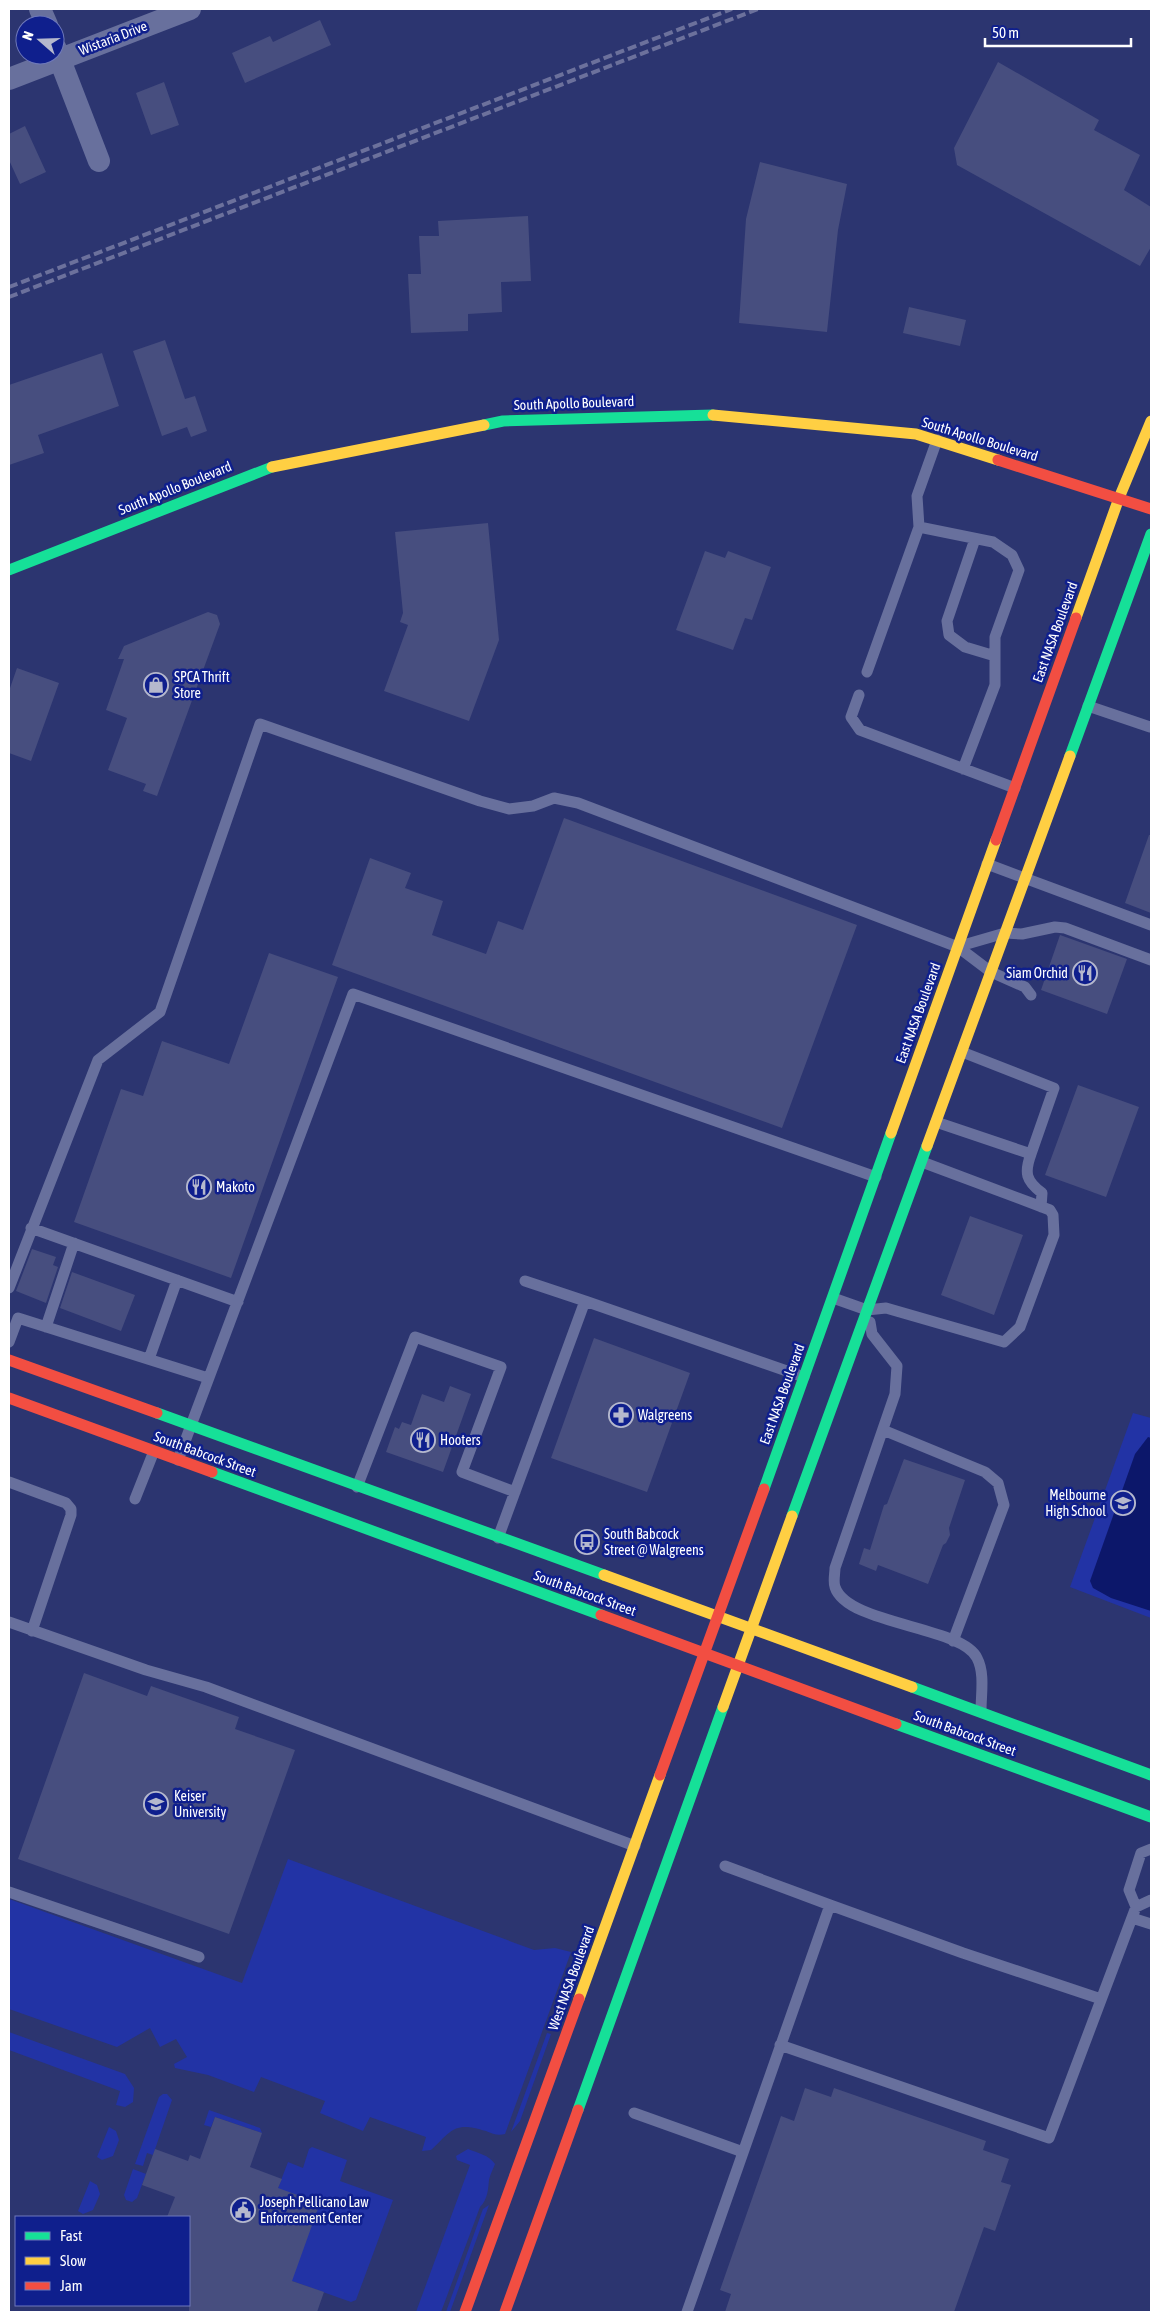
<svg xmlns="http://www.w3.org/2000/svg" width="1160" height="2321" viewBox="0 0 1160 2321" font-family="'Asap Condensed',sans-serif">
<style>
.green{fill:#2233a5}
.water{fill:#0c176a}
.building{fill:#474e7f}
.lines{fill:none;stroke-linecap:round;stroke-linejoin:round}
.lane{stroke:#68709d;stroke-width:11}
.street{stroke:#68709d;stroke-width:22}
.fast{stroke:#16e098;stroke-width:11}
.slow{stroke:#ffcf43;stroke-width:11}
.jam{stroke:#f24e42;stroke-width:11}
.rail{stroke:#6c719c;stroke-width:4;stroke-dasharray:9 4;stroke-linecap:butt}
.labels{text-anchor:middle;stroke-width:5;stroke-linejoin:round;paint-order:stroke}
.street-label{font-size:14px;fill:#fff;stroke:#0f1f8d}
.poi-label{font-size:14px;fill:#fff;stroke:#0f1f8d;text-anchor:start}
</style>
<rect width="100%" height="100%" fill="#2c3570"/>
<path class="green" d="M 1133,1413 L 1151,1418 L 1151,1618 L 1070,1587 Z
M 288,1859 L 534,1950 L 555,1948 L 571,1952 L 505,2134 C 498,2136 493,2134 486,2131 C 454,2121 452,2130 431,2150 L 422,2151 L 426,2137 L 370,2117 L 363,2131 L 320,2113 L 325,2101 L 261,2077 L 254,2092 L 208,2075 L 175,2068 L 174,2064 L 187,2057 L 176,2039 L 160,2047 L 150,2028 L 117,2047 L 9,2009 L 9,1899 L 242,1983 Z
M 9,2032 L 125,2074 L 134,2088 L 133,2102 L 125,2107 L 116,2105 L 120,2091 L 9,2050 Z
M 547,2033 L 551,2034 L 520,2121 L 511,2132 Z
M 163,2094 L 167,2094 L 172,2100 L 153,2155 L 147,2153 L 143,2166 L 135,2164 L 159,2097 Z
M 209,2110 L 260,2128 L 262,2133 L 215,2117 L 211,2127 L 204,2125 Z
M 109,2127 L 116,2131 L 119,2140 L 113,2156 L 102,2160 L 97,2157 Z
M 312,2147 L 347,2160 L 340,2181 L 393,2200 L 356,2300 L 351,2302 L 292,2281 L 278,2188 L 288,2162 L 303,2168 L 309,2149 Z
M 468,2149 C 478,2153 489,2155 495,2164 C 493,2169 490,2175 489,2180 C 488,2189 488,2199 480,2207 L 441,2312 L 416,2312 L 470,2165 L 457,2160 L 456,2156 Z
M 133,2169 L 146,2174 L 137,2198 L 132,2202 L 126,2200 L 124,2195 Z
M 90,2181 L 97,2185 L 100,2194 L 93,2210 L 83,2214 L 78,2211 Z
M 489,2205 L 450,2312 L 446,2312 L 483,2209 Z"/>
<path class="water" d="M 1148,1437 L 1151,1438 L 1151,1611 L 1111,1598 L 1093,1588 L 1090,1581 L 1135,1454 Z"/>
<path class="building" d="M 320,20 L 331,45 L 245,83 L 232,53 L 270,36 L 273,42 Z
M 998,62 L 1099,120 L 1094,130 L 1140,155 L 1124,190 L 1151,207 L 1151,247 L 1140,266 L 957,165 L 954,148 Z
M 164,82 L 179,125 L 151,135 L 136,93 Z
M 25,126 L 46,172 L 20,184 L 9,160 L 9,134 Z
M 760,162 L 847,184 L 838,230 L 827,332 L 739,323 L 746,219 Z
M 528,216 L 531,281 L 501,282 L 502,312 L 468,314 L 468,331 L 411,333 L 408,274 L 421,274 L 419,236 L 439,236 L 438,221 Z
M 909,307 L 966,320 L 960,346 L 903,333 Z
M 165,340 L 185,399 L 195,396 L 207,431 L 191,437 L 187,427 L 162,436 L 133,351 Z
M 102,353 L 119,406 L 38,435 L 44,453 L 9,465 L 9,385 Z
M 488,523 L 499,640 L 469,721 L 384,691 L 408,625 L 400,622 L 403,613 L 395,532 Z
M 705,551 L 725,558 L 728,551 L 771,567 L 752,620 L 745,618 L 733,650 L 676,630 Z
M 208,612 L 217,615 L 220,624 L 157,796 L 143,791 L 146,784 L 108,770 L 127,718 L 106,710 L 124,659 L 118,659 L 124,646 Z
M 17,668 L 59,683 L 31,761 L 9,753 L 9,691 Z
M 564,818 L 857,925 L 782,1128 L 332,965 L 370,858 L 411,873 L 405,888 L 443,901 L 432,935 L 486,954 L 498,921 L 523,930 Z
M 1149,835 L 1151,835 L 1151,913 L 1125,903 Z
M 1060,935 L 1127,959 L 1107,1014 L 1041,990 Z
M 269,953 L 338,977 L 231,1278 L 74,1222 L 121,1089 L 143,1096 L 162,1041 L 229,1064 Z
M 1078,1085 L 1139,1107 L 1106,1197 L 1045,1175 Z
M 970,1216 L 1023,1235 L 994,1315 L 941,1295 Z
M 32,1249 L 56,1257 L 53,1265 L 58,1267 L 46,1303 L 16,1291 Z
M 72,1272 L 135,1295 L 121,1331 L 60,1308 Z
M 594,1338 L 690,1373 L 647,1492 L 551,1458 Z
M 450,1386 L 471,1394 L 443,1472 L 386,1452 L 395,1427 L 399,1429 L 402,1422 L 411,1425 L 422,1394 L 444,1402 Z
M 904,1459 L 965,1480 L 949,1528 L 950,1535 L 946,1543 L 943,1545 L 928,1584 L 878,1565 L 876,1571 L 859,1564 L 864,1548 L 870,1550 L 884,1505 L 887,1504 Z
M 84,1673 L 147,1696 L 151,1686 L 239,1717 L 235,1729 L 295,1750 L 229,1934 L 18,1859 Z
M 805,2088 L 831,2097 L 834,2088 L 986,2141 L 983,2150 L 1009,2159 L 1001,2182 L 1011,2185 L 995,2231 L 984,2227 L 954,2312 L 725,2312 L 731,2294 L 720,2290 L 781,2116 L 794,2121 Z
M 215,2117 L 262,2133 L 250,2167 L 282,2179 L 278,2188 L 320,2203 L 292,2281 L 324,2292 L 317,2312 L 189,2312 L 189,2217 L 167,2217 L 175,2197 L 142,2185 L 155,2149 L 188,2161 L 190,2155 L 200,2159 Z"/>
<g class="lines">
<path class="lane" d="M 919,527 L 993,542 L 1012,555 L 1019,570 L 995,637 L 995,685 L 963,769
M 975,539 L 947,621 L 949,635 L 965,647 L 995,656
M 867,672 L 919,527 L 917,496 L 937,440
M 859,695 L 851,717 L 860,730 L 1015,788
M 1088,706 L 1150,727
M 987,864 L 1151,925
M 960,946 L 1005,933 L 1022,934 L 1055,927 L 1065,928 L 1151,960
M 936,1122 L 1031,1154 L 1054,1088 L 962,1052
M 1031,1154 C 1024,1173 1026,1181 1042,1193 L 1041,1207
M 31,1228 L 238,1302
M 525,1281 L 585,1301
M 9,1288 L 98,1060 L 160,1012 L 260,724 L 480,801 L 509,809 L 533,806 L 554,798 L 578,803 L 958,947 L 991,972 L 1025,987 L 1031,995
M 833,1298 L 867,1310 L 886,1308 L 1004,1342 L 1020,1327 L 1054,1235 L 1053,1215 L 1050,1210 L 922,1162
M 870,1322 L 872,1334 L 897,1366 L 895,1394 L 835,1568 C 835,1573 833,1582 835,1587 C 847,1625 962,1626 977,1658 C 985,1673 981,1694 981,1711
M 46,1327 L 74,1243
M 9,1342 L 18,1318 L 208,1378
M 149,1359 L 177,1280
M 883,1430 L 985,1472 L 998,1483 L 1004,1505 L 953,1641
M 178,1460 L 353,994 L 876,1177
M 9,1482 L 66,1503 L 71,1509 L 71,1515 L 32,1631
M 357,1487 L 415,1337 L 501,1367 L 462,1472 L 515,1492
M 135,1499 L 154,1451
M 498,1538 L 585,1301 L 804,1377
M 9,1622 L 146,1670 L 206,1687 L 635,1846
M 1151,1849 L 1141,1853 L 1129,1890 L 1136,1907 L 1151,1900
M 725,1866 L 830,1905
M 9,1892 L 199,1957
M 1132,1918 L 1151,1924
M 780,2045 L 1049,2138 L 1136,1907
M 634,2113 L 743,2152
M 687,2312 L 830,1905 L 963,1953 L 1101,1999"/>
<path class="street" d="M 40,9 L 47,25
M 55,47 L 99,161
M 9,79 L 190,9"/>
<path class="fast" d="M 484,425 L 503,421 L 713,415
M 9,570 L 272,467
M 1070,756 L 1151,534
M 157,1413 L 604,1575
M 212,1472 L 601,1615
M 764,1489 L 891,1133
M 792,1516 L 927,1146
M 912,1687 L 1151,1775
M 896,1724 L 1151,1817
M 578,2110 L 723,1707"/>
<path class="slow" d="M 713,415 L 916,434 L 998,460
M 272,467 L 484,425
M 1076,618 L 1119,498 L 1151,421
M 891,1133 L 996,840
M 927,1146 L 1070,756
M 604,1575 L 912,1687
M 723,1707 L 792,1516
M 579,1999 L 660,1775"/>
<path class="jam" d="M 998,460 L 1151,509
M 996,840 L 1076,618
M 9,1360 L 157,1413
M 9,1398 L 212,1472
M 601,1615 L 896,1724
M 660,1775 L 764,1489
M 465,2312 L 579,1999
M 505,2312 L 578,2110"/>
<path class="rail" d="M 9,287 L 732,9
M 9,297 L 758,9"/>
</g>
<defs>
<symbol id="shop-ring" viewBox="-11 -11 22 22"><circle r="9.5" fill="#0f1f8d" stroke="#b5b8cd" stroke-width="1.5"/><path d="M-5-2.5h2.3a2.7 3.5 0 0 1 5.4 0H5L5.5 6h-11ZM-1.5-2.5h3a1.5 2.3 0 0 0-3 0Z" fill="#b5b8cd"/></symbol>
<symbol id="restaurant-ring" viewBox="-11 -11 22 22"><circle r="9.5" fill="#0f1f8d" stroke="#b5b8cd" stroke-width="1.5"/><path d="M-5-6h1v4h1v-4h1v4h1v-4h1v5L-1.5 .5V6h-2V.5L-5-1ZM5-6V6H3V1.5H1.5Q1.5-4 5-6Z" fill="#b5b8cd"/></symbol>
<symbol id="pharmacy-ring" viewBox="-11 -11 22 22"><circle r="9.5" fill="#0f1f8d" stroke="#b5b8cd" stroke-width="1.5"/><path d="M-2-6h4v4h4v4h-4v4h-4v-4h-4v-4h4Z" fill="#b5b8cd"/></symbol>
<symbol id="school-ring" viewBox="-11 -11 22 22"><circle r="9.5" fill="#0f1f8d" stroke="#b5b8cd" stroke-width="1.5"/><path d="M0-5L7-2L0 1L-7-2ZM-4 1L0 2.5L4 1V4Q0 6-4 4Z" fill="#b5b8cd"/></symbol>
<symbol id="bus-ring" viewBox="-11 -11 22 22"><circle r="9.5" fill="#0f1f8d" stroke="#b5b8cd" stroke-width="1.5"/><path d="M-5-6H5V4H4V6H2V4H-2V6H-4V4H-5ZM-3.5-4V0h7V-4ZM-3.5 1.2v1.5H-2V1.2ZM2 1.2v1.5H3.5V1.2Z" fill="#b5b8cd"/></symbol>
<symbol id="university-ring" viewBox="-11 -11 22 22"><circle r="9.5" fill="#0f1f8d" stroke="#b5b8cd" stroke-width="1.5"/><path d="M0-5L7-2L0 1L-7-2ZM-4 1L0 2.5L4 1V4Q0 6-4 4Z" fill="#b5b8cd"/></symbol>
<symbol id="civic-ring" viewBox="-11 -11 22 22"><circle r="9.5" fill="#0f1f8d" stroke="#b5b8cd" stroke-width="1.5"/><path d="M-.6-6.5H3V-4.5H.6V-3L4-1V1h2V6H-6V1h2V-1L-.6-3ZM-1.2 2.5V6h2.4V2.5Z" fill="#b5b8cd"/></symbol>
</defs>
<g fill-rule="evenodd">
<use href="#shop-ring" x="142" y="671" width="28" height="28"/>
<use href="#restaurant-ring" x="1071" y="959" width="28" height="28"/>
<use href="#restaurant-ring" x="185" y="1173" width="28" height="28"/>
<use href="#pharmacy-ring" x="607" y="1401" width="28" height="28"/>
<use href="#restaurant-ring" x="409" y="1426" width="28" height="28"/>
<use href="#school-ring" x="1109" y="1489" width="28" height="28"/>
<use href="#bus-ring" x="573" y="1528" width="28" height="28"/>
<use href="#university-ring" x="142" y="1790" width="28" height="28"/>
<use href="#civic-ring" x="229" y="2196" width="28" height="28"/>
</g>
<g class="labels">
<g class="street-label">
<text transform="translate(113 38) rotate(-21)" y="5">Wistaria Drive</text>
<text transform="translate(574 403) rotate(-2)" y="5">South Apollo Boulevard</text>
<text transform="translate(980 439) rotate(17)" y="5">South Apollo Boulevard</text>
<text transform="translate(175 488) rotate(-22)" y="5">South Apollo Boulevard</text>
<text transform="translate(1055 632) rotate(-70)" y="5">East NASA Boulevard</text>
<text transform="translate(918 1013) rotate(-70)" y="5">East NASA Boulevard</text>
<text transform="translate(782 1394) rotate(-70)" y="5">East NASA Boulevard</text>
<text transform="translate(205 1454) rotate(20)" y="5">South Babcock Street</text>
<text transform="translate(585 1593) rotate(20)" y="5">South Babcock Street</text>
<text transform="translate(965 1733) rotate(20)" y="5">South Babcock Street</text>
<text transform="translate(571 1978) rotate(-70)" y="5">West NASA Boulevard</text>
</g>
<g class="poi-label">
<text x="174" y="682">SPCA Thrift<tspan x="174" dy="16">Store</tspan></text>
<text x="1068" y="978" text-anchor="end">Siam Orchid</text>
<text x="216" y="1192">Makoto</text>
<text x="638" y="1420">Walgreens</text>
<text x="440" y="1445">Hooters</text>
<text x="1106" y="1500" text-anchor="end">Melbourne<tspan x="1106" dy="16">High School</tspan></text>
<text x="604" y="1539">South Babcock<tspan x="604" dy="16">Street @ Walgreens</tspan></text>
<text x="174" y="1801">Keiser<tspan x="174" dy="16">University</tspan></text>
<text x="260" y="2207">Joseph Pellicano Law<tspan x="260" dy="16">Enforcement Center</tspan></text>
</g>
</g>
<rect width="1160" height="2321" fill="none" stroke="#ffffff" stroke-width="20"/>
<rect x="15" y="2216" width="175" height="90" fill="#0f1f8d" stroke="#6f79bb"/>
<rect x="25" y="2232" width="25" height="8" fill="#16e098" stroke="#6f79bb"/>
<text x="60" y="2241" font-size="15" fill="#ffffff">Fast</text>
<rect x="25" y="2257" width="25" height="8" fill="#ffcf43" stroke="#6f79bb"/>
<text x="60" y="2266" font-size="15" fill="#ffffff">Slow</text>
<rect x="25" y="2282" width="25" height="8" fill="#f24e42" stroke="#6f79bb"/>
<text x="60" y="2291" font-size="15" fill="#ffffff">Jam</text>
<g transform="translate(40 40) rotate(290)"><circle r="24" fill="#0f1f8d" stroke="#6f79bb"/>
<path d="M0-4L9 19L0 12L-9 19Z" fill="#b5b8cd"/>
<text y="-8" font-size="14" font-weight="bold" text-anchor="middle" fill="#ffffff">N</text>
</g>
<path d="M985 38v8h146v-8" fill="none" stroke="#ffffff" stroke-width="2.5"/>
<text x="992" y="38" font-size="15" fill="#ffffff" stroke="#0f1f8d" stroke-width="4" paint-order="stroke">50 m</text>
</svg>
